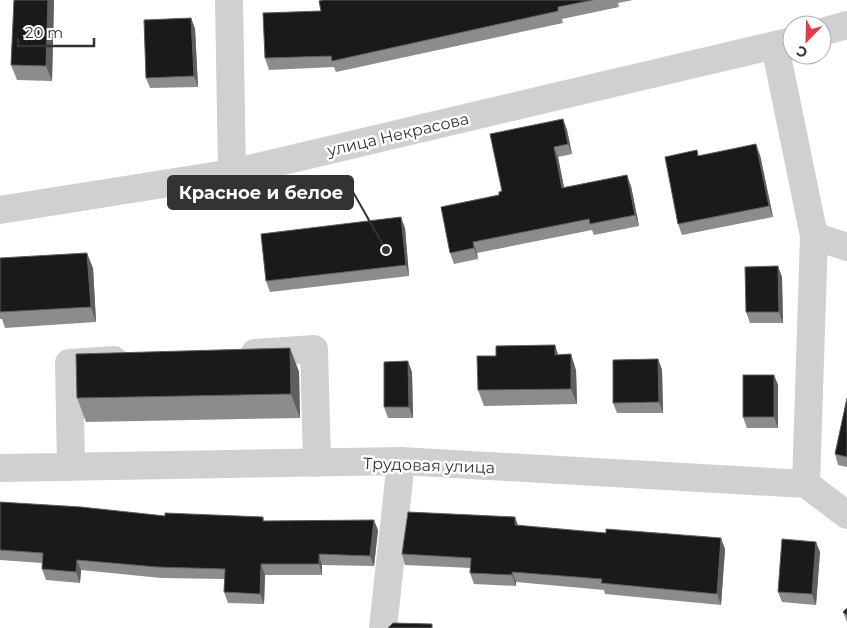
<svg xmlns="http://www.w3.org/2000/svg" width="847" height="628" viewBox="0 0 847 628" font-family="Montserrat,sans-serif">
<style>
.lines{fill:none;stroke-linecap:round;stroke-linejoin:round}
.minor{stroke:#d0d0d0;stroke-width:28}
.wall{fill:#8c8c8c}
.shaded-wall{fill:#5f5f5f}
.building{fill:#1a1a1a;stroke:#5f5f5f}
.labels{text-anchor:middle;stroke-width:5;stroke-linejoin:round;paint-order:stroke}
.street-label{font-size:16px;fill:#333;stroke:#fff}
.leader{fill:none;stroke:#333;stroke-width:2}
.callout-dot{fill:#333;stroke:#fff;stroke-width:2}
.callout{fill:#333;stroke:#333;stroke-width:2}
.callout-label{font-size:18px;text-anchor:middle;font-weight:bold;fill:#fff}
</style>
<rect width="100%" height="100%" fill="#fff"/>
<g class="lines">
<path class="minor" d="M 229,0 L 232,173
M 822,32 L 847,25
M 775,46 L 814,236 L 806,484
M 0,210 L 232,173 L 792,41
M 814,236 L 847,247
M 255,353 L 314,349 L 317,463
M 71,467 L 69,363 L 114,360
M 0,468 L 401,461 L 806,484 L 847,515
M 383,628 L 401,461"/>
</g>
<path class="wall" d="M 14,0 L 54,0 L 52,81 L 17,80 L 11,65 Z
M 323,0 L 633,0 L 618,3 L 619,7 L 562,19 L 563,23 L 336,72 L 334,67 L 269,70 L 265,58 L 321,11 Z
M 191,18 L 195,29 L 198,87 L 150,88 L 146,78 Z
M 563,119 L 567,130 L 572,154 L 558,157 L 564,187 L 631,186 L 639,226 L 594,235 L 592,230 L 477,253 L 478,259 L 454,264 L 450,253 Z
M 699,155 L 760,155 L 773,217 L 682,235 L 678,224 Z
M 405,228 L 409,276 L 270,292 L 266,281 Z
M 0,258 L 93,268 L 96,322 L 5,328 L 2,319 L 0,319 Z
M 782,277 L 783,323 L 750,323 L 746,312 Z
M 555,345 L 558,355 L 576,370 L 577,404 L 484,406 L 478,390 L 496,356 Z
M 290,348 L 299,372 L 300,418 L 86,422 L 77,398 Z
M 658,359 L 662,370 L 663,413 L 617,413 L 613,403 Z
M 412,372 L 413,418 L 388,418 L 384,407 Z
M 774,375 L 778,385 L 778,428 L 747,428 L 743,417 Z
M 847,398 L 847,467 L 838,465 L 835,454 Z
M 0,502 L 165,516 L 263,517 L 264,521 L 378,530 L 374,566 L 322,565 L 322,575 L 265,575 L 264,604 L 228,603 L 224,592 L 224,579 L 161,578 L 81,570 L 80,583 L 46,580 L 42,569 L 42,563 L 0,560 Z
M 518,526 L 725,549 L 721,605 L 605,594 L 604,590 L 516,582 L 516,586 L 474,584 L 470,573 L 471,568 L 405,565 L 402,554 Z
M 820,552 L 816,605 L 782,602 L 778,592 Z
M 847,608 L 847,622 L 843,612 Z"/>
<path class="shaded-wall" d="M 48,0 L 54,0 L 52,81 L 46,66 Z
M 191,18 L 195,29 L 198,87 L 194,76 Z
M 563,119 L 567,130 L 572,154 L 568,144 Z
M 756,144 L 760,155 L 773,217 L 769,206 Z
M 554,147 L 558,157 L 566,198 L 562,188 Z
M 627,175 L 631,186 L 639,226 L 635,215 Z
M 401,217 L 405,228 L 409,276 L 406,265 Z
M 473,242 L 477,253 L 478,259 L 474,248 Z
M 87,253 L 93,268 L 96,322 L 91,307 Z
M 778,266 L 782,277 L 783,323 L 779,312 Z
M 555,345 L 560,361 L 555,355 Z
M 290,348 L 299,372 L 300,418 L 291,394 Z
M 571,354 L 576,370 L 577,404 L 571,389 Z
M 658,359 L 662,370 L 663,413 L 659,402 Z
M 408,361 L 412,372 L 413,418 L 409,407 Z
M 774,375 L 778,385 L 778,428 L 774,417 Z
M 515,517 L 519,528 L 515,525 Z
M 374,520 L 378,530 L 374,566 L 370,556 Z
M 721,538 L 725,549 L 721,605 L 717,594 Z
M 816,542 L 820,552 L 816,605 L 812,594 Z
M 319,554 L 322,565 L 322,575 L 319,564 Z
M 77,560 L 81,570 L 80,583 L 76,572 Z
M 261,564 L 265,575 L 264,604 L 260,594 Z
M 512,572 L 516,582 L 516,586 L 512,575 Z"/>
<path class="building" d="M 14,0 L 48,0 L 46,66 L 11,65 Z
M 323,0 L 593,0 L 558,7 L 558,11 L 332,61 L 331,56 L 265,58 L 263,13 L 321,11 L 319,1 Z
M 191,18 L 194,76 L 146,78 L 144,20 Z
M 563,119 L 568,144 L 554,147 L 562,188 L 627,175 L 635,215 L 590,224 L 589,219 L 473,242 L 474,248 L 450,253 L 441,207 L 499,195 L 499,192 L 502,191 L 490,134 Z
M 756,144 L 769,206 L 678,224 L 665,157 L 697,150 L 698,156 Z
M 401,217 L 406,265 L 266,281 L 261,234 Z
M 87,253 L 91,307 L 0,312 L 0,258 Z
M 778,266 L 779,312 L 746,312 L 745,267 Z
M 555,345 L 555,355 L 571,354 L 571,389 L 478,390 L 477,356 L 496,356 L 496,346 Z
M 290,348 L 291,394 L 77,398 L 76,354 Z
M 658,359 L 659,402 L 613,403 L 613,360 Z
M 408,361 L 409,407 L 384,407 L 384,362 Z
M 743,375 L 774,375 L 774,417 L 743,417 Z
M 847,398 L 847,457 L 835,454 Z
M 0,502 L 81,507 L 165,516 L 165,513 L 263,517 L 263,521 L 374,520 L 370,556 L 319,554 L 319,564 L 261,564 L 260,594 L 224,592 L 225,569 L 157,567 L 77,560 L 76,572 L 42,569 L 43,553 L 0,550 Z
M 408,512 L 515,517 L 515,525 L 606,533 L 606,529 L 721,538 L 717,594 L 601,583 L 602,579 L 512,572 L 512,575 L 470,573 L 471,558 L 402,554 Z
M 782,539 L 816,542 L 812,594 L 778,592 Z
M 847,608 L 847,615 L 843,612 Z
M 393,623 L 432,624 L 432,628 L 388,628 Z"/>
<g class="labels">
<g class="street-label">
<text transform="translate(398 134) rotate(-13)" y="6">улица Некрасова</text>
<text transform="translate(429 465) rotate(2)" y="6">Трудовая улица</text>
</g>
</g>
<path class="leader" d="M386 250L353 192"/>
<circle class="callout-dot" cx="386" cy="250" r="5"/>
<rect class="callout" x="168" y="176" width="185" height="33" rx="5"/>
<g class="callout-label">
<text x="261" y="199">Красное и белое</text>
</g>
<g transform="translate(807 40) rotate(203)"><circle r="24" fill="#ffffff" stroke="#adadad"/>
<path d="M0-4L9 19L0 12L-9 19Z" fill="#e63946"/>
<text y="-8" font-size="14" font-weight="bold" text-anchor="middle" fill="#333333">С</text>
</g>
<path d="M18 38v8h76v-8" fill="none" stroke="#333333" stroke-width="2.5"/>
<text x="25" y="38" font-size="15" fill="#333333" stroke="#ffffff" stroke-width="4" paint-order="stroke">20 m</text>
</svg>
